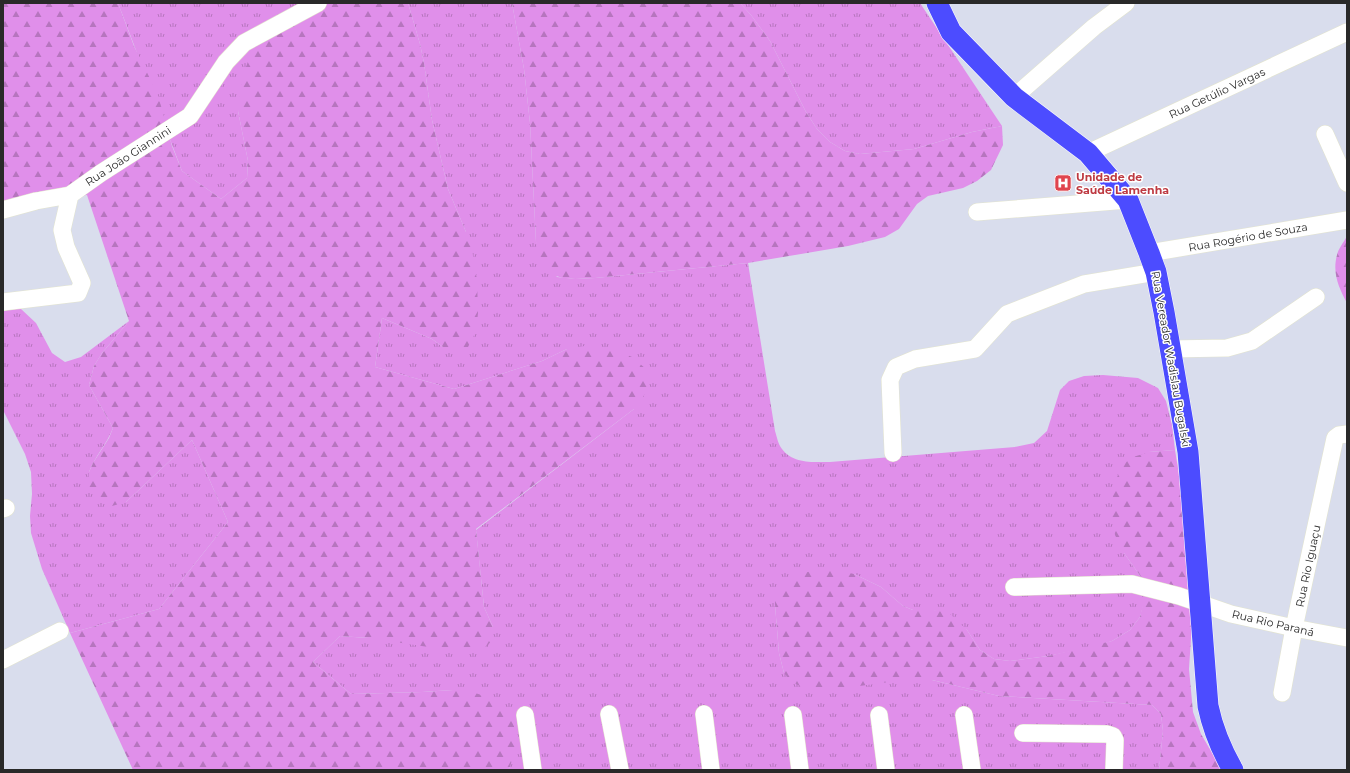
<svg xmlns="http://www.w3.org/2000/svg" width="1350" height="773" viewBox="0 0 1350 773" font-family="Montserrat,sans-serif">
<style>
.grass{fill:url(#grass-tufts)}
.forest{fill:url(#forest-firs)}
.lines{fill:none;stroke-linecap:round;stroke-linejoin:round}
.minor-casing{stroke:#e3e4ce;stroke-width:18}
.major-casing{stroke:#fff;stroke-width:22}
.minor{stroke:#fff;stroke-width:17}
.major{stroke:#4c4cff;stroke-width:21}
.labels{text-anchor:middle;stroke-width:3;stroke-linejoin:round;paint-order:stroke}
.street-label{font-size:11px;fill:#292929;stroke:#fff}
.health-label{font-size:11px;font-weight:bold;fill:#be3a42;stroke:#fff;text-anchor:start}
</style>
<defs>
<pattern id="grass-tufts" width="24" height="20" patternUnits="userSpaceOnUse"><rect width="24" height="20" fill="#e08fea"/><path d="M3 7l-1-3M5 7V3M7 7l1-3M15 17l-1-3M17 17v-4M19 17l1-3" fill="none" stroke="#b675be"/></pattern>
<pattern id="forest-firs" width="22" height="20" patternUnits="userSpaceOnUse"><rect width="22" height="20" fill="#e08fea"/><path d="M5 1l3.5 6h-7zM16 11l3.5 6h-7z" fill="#b675be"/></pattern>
</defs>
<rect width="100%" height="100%" fill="#d9dded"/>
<path class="grass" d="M 118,3 L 326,3 L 238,111 L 248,161 L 247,178 L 221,199 L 182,171 Z
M 408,3 L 512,3 L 524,69 L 530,123 L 536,242 L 557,277 L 575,279 L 595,278 L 748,263 L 775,431 C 777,437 778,444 782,449 C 793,464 813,462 830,462 L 1015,447 L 1034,443 L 1047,431 L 1060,390 L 1069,381 L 1084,376 L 1103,375 L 1138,378 L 1158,388 L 1166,401 L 1172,425 L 1175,450 L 1149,452 L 1124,553 L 1141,577 L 1145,599 L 1140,617 L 1130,630 L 1112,641 L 1092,647 L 1048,656 L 1010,661 L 994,659 L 980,650 L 967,630 L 934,610 L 913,610 L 903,606 L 881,587 L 854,574 L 775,605 L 779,653 L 784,673 L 904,680 L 932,680 L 999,696 L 1152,705 L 1161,714 L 1163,731 L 1159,770 L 508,770 L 510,767 L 453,690 L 422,692 L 351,694 L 313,662 L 340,636 L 368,638 L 493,627 L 484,607 L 476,530 L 634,409 L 567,349 L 542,361 L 454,389 L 375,367 L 382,318 L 432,339 L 443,347 L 466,232 L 448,189 L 432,120 L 424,63 L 420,44 Z
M 740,3 L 920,3 L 1002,126 L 972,132 L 914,149 L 860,154 L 845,151 L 830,142 L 817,129 L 806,112 L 770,41 L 751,15 Z
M 8,306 L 21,309 L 36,323 L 52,353 L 65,362 L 81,357 L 129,321 L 102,353 L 94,366 L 89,385 L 113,428 C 107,444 95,456 89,472 L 126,502 L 192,440 L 228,522 L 159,609 L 70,633 L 42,569 L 31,533 L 30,516 L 32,494 L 31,472 L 25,454 L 3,410 L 3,307 Z"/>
<path class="forest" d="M 3,3 L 118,3 L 134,46 L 158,95 L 172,146 L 182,171 L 221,199 L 247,178 L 248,161 L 238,111 L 242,78 L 250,56 L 260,42 L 326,3 L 408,3 L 420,44 L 424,63 L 432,120 L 448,189 L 466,232 L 472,250 L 477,280 L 478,313 L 476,331 L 468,347 L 461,350 L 443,347 L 432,339 L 382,318 L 375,367 L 454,389 L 542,361 L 567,349 L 585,346 L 616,350 L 632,357 L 646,369 L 649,381 L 645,394 L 634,409 L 476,529 L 484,607 L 493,627 L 493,640 L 482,650 L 472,652 L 442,649 L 368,638 L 340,636 L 313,662 L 351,694 L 422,692 L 453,690 L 472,692 L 494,699 L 511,716 L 516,733 L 516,746 L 510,767 L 508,770 L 133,770 L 70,633 L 159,609 L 228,522 L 192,440 L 126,502 L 112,506 L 98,500 L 89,488 L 89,472 L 93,463 L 109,438 L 113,428 L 89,385 L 94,366 L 102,353 L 129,321 L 87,195 L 17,203 L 3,208 Z
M 512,3 L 740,3 L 751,15 L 770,41 L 806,112 L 817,129 L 830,142 L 845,151 L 860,154 L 914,149 L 972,132 L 1002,126 L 1003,145 L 991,170 L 977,181 L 963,188 L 928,196 L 917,204 L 899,229 L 885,237 L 848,246 L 748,263 L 595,278 C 574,279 550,283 540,260 C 537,255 537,248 536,242 L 530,123 L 524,69 Z
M 1347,236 L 1347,303 C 1339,288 1332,273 1337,255 C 1338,249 1344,242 1347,236 Z
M 1175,450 L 1192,554 L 1193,608 L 1189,669 L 1193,712 L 1201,734 L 1222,770 L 1159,770 L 1163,731 L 1161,714 L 1152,705 L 999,696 L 932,680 L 904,680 L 822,691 L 803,688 L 791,681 L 784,673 L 779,653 L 775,605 L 775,596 L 782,582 L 799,573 L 832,569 L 854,574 L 881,587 L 903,606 L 913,610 L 934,610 L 949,613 L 967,630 L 980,650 L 994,659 L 1010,661 L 1048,656 L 1112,641 L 1130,630 L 1140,617 L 1144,599 L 1141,577 L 1124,553 L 1115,535 L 1112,517 L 1113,488 L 1121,467 L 1130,458 L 1149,452 Z"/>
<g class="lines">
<defs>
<path id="minor" d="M 1014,97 L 1094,27 L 1126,3
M 1325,134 L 1347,183
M 1088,153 L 1347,32
M 3,210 L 36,201 L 70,195
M 977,212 L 1128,200
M 1149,253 L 1347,220
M 3,302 L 78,293 L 82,283 L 66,247 L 62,230 L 70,195 L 101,173 L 190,116 L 226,62 L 244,43 L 318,3
M 1170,349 L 1227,348 L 1252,341 L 1316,297
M 893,453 L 890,380 L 896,367 L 915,359 L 975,349 L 1007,314 L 1084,284 L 1156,272
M 3,509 L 6,508
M 1014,587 L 1132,584 L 1179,596 L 1231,614 L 1294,628 L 1347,638
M 3,660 L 60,631
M 1282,693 L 1294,628 L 1335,438 L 1339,435 L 1347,434
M 609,714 L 620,770
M 704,714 L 711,770
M 525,715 L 533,770
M 793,715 L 800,770
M 879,715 L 886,770
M 964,715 L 972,770
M 1023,733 L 1107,734 L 1113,736 L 1115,740 L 1114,770"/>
<path id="major" d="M 937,3 L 951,32 L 1014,97 L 1088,153 L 1128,200 L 1149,253 L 1156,272 L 1164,312 L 1188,452 L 1208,706 C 1213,730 1221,749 1233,770"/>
</defs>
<use href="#minor" class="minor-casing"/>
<use href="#major" class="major-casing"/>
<use href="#minor" class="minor"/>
<use href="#major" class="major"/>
</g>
<defs>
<symbol id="hospital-square" viewBox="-11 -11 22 22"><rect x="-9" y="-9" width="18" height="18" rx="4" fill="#e0444e" stroke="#fff"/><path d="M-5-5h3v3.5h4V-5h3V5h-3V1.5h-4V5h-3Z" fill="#fff"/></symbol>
</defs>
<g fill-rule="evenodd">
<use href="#hospital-square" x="1053" y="173" width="20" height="20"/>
</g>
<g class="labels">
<g class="street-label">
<text transform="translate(1217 93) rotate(-25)" y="4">Rua Getúlio Vargas</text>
<text transform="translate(128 156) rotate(-33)" y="4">Rua João Giannini</text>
<text transform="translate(1248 237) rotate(-10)" y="4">Rua Rogério de Souza</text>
<text transform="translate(1171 359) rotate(80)" y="4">Rua Vereador Wadislau Bugalski</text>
<text transform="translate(1308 566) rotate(-78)" y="4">Rua Rio Iguaçu</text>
<text transform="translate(1273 623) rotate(13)" y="4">Rua Rio Paraná</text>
</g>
<g class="health-label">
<text x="1076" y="181">Unidade de<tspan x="1076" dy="13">Saúde Lamenha</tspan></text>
</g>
</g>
<rect width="1350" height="773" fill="none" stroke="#292929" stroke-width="8"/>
</svg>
